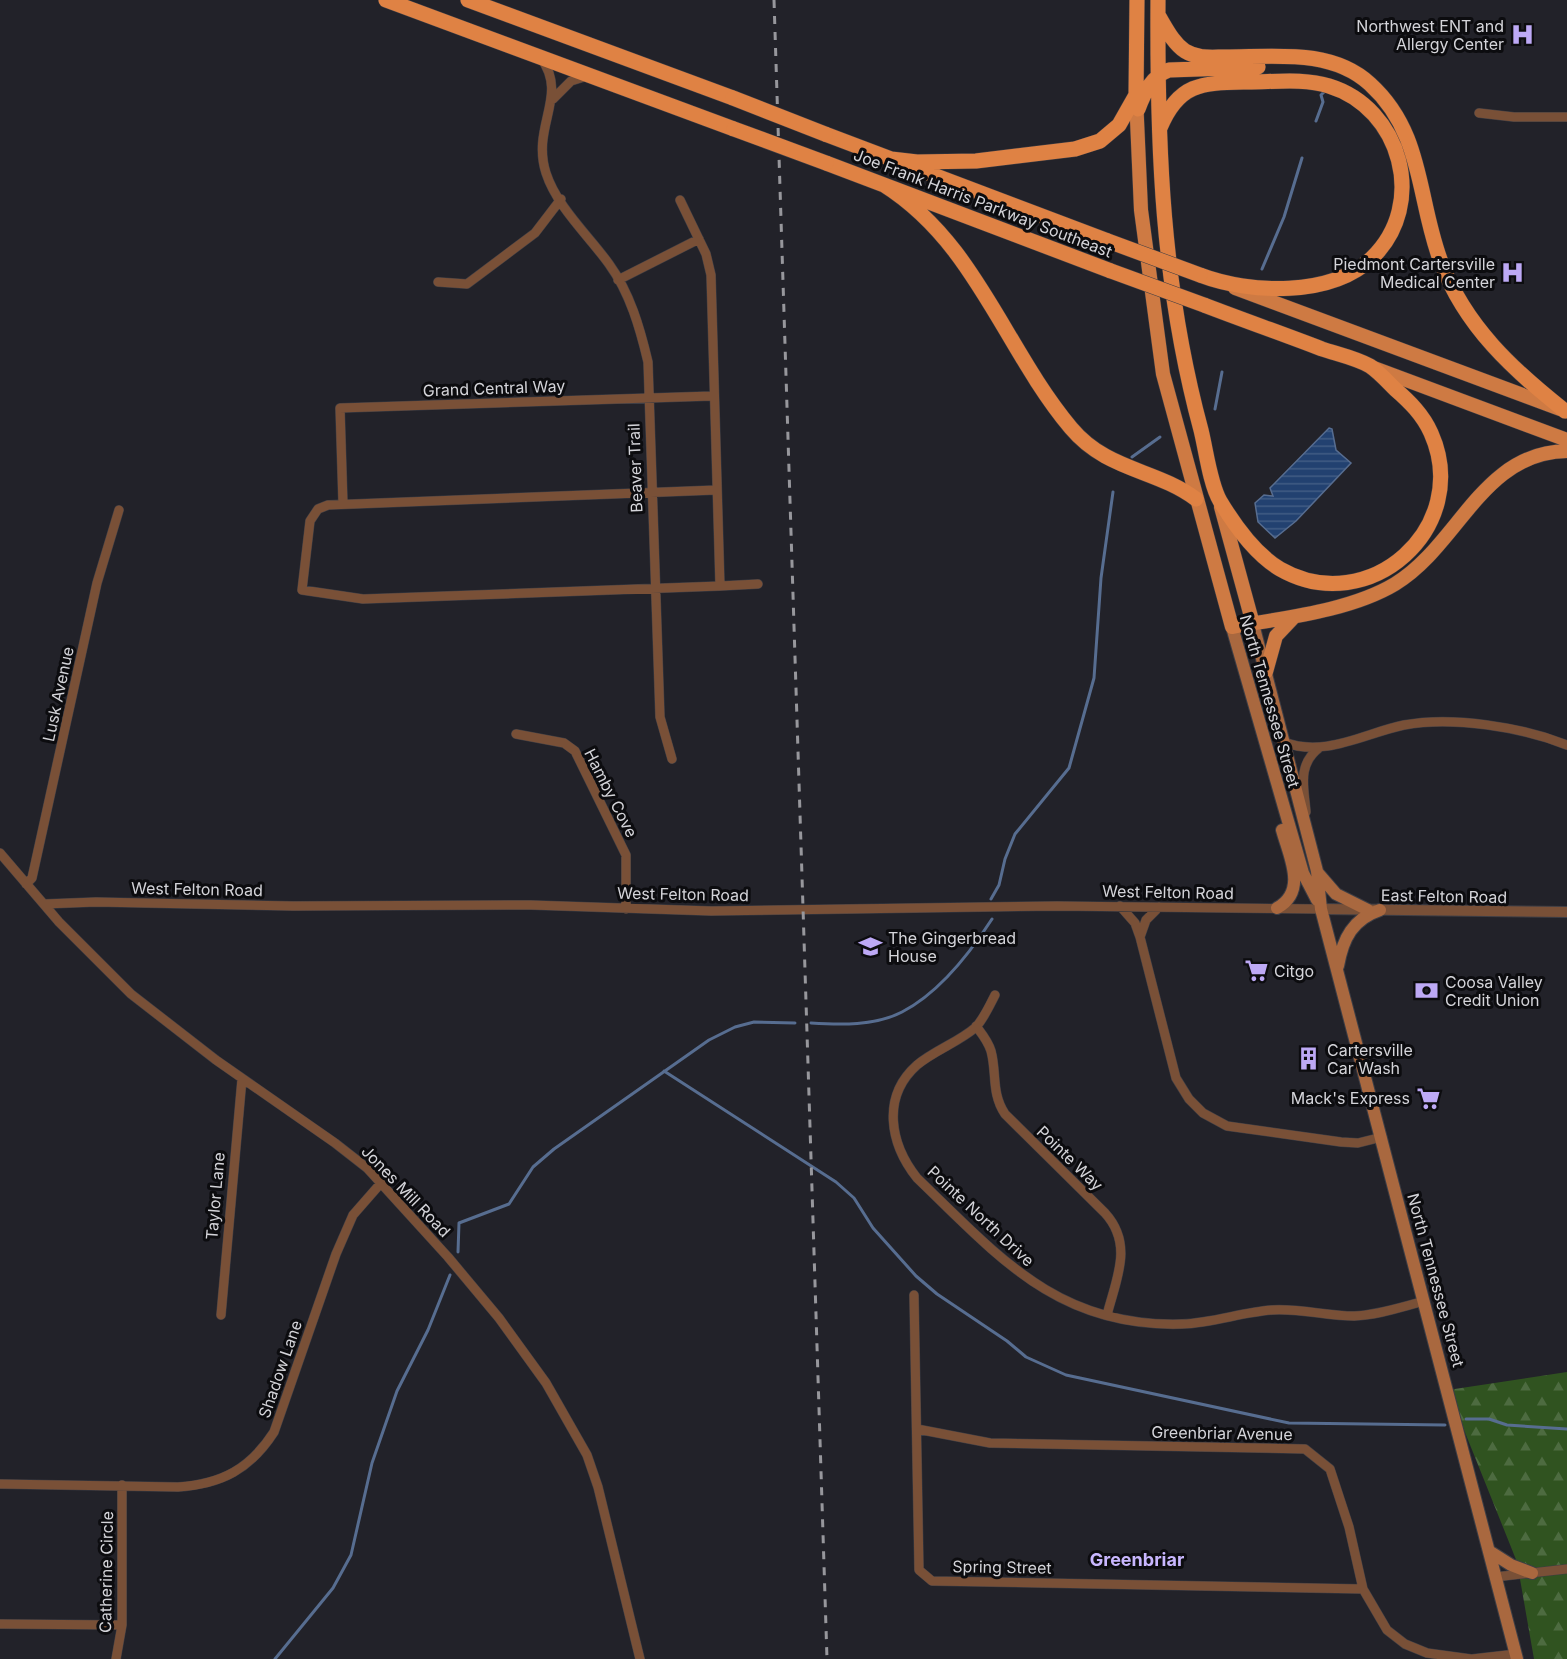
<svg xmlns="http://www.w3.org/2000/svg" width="1567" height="1659" viewBox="0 0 1567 1659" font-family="Inter,sans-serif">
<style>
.forest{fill:url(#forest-firs)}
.water{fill:url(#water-rules);stroke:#576d90;stroke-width:1.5}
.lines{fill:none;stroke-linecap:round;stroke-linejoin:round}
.stream{stroke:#576d90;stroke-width:3}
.minor-casing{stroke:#3e3e45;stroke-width:10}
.tertiary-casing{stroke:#3e3e45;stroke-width:12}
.secondary-casing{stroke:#3e3e45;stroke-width:14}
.primary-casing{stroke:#3e3e45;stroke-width:15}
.trunk-casing{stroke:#3e3e45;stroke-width:16}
.minor{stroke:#795037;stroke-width:9}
.tertiary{stroke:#795037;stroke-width:10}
.secondary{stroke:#a9683f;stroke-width:12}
.primary{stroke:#ce7a43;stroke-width:14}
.trunk{stroke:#df8244;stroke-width:15}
.rail{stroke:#97979c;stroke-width:3;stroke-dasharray:8 8;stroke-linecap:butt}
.trunk-bridge-casing{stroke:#3e3e45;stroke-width:16;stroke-linecap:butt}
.trunk-bridge{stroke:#df8244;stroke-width:15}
.labels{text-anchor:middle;stroke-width:6;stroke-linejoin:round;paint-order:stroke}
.poi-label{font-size:16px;fill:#d4d4d9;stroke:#0c0c0f;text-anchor:start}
.street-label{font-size:16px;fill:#d4d4d9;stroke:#0c0c0f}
.neighbourhood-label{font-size:18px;font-weight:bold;fill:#c8b6fd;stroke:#0c0c0f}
</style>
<defs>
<pattern id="forest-firs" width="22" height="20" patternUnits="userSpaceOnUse" patternTransform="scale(1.5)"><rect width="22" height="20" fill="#305320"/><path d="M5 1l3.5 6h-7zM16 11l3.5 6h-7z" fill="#4d6b40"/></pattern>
<pattern id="water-rules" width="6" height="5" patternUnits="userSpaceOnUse" patternTransform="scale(1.5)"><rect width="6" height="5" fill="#224170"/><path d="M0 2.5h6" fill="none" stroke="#415c84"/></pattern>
</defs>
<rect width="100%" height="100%" fill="#222229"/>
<path class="forest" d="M 1567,1372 L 1567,1659 L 1534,1659 L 1517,1562 L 1448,1390 Z"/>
<path class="water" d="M 1329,428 L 1332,429 L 1336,450 L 1351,463 L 1296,521 L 1275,538 L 1258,522 L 1255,503 L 1264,495 L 1273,496 L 1270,488 Z"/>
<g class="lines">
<path class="stream" d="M 1316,121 L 1323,102 L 1321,95 L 1325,91
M 1262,269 L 1284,217 L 1302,158
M 1215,409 L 1222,372
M 1132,457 L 1160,437
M 991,899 L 999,885 L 1005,859 L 1015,834 L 1069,768 L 1094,678 L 1101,578 L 1113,492
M 811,1023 C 840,1025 875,1026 902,1012 C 939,993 970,953 992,919
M 664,1071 L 836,1182 L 854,1198 L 873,1228 L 916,1276 L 937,1294 L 1007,1341 L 1026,1357 L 1066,1375 L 1289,1423 L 1445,1425
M 458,1252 L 459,1223 L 509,1204 L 533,1167 L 554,1149 L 709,1040 L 735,1027 L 754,1022 L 795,1023
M 1466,1419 L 1489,1419 L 1507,1425 L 1567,1429
M 275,1659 L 333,1588 L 351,1555 L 372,1463 L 397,1391 L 428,1330 L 450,1275"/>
<defs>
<path id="minor" d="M 541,58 C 569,96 531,126 546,173 C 557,207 589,236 609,264 C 630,293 640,328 648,362 L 660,717 L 672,759
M 553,99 L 571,81 L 587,76
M 1479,113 L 1514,117 L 1567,117
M 680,200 L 706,254 L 711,275 L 720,586 L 363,599 L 302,590 L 310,521 L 318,509 L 328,505 L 716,490
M 618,280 L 699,239
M 438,282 L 467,284 L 535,233 L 561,199
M 343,504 L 340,408 L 712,396
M 720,586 L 758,584
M 516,734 L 564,743 L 575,751 L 626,855 L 626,909
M 1284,742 C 1324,758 1365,733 1404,725 C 1453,716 1521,727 1567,745
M 1306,812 C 1304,787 1297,765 1319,748
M 0,853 L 59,922 L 131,994 L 216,1060 L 335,1143 L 367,1168 L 448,1257 L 499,1318 L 546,1383 L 587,1455 L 598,1487 L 640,1659
M 26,884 L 32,878 L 97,583 L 119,510
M 44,904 L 96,902 L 293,906 L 531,905 L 711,911 L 1057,906 L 1321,909
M 1120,906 L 1135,923 L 1140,937 L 1146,920 L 1159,907
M 1140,937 L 1176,1078 L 1189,1099 L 1203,1113 L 1227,1126 L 1341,1142 L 1358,1143 L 1382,1137
M 995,995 C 990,1005 984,1018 976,1027 C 959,1042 935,1050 917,1065 C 881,1097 890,1144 917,1178 C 998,1256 1058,1328 1182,1324 C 1213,1323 1242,1312 1272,1310 C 1299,1308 1327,1316 1354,1316 C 1378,1315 1401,1307 1425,1301
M 976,1026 C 982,1034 988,1041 991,1051 C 997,1073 991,1093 1005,1114 L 1105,1213 C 1134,1245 1116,1279 1107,1315
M 914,1295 L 919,1570 L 932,1581 L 1363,1589
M 221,1315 L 242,1079
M 917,1429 L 990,1443 L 1305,1449 L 1330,1469 L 1349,1527 L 1363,1589 L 1387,1630 L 1405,1644 L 1427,1653 L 1471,1659
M 0,1484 L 178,1487 C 222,1484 250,1469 274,1432 L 336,1254 L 353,1215 L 381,1183
M 1495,1577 L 1567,1569
M 0,1624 L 122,1625
M 116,1659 L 122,1625 L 122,1485
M 1472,1659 L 1516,1654"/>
<path id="tertiary" d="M 1321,909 L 1567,912"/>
<path id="secondary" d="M 1253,624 L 1317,871 L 1321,909 L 1517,1659
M 1232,627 L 1303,873 L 1317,900
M 1317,872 L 1336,894 L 1368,910
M 1277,908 C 1308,891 1289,856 1282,830
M 1338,966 C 1343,938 1353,919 1380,910
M 1489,1551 L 1511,1565 L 1532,1573"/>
<path id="primary" d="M 1136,97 L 1141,210 L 1163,374 L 1232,627 C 1283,618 1350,611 1395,584 C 1459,545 1482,452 1567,451
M 1235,288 L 1560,409
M 1374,368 L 1567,440
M 1221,507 L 1253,624
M 1266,672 L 1276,636 L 1294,617"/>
<path id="trunk" d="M 386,0 L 734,129
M 468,0 L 733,98
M 1158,0 C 1157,148 1162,286 1201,430 C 1206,450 1210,484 1220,501 C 1235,526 1255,554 1280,569 C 1369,620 1473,527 1431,433 C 1423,415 1410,402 1395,389 C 1388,382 1379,372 1370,366 C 1356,358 1337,354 1322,349 C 1283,334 1243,320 1204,305
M 1158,15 C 1166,28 1173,43 1185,51 C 1198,59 1212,57 1225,57 C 1273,57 1331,48 1370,84 C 1424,133 1417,199 1441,262 C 1465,326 1513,370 1565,411
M 1138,109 C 1144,93 1152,76 1169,70 L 1258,67
M 1160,128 C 1179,82 1203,83 1248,82 C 1274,82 1304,78 1329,86 C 1401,108 1428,204 1372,258 C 1331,297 1250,294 1200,275
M 825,134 L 1108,241
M 891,159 L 917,162 L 976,161 L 1075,149 L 1100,141 L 1119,125 L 1136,95 L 1137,0
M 826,163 L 1111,271
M 884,185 C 976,243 1004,348 1071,428 C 1107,471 1156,469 1196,499"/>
</defs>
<use href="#minor" class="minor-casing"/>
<use href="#tertiary" class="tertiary-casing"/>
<use href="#secondary" class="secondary-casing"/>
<use href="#primary" class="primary-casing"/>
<use href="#trunk" class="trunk-casing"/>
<use href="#minor" class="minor"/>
<use href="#tertiary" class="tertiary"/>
<use href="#secondary" class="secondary"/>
<use href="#primary" class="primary"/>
<use href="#trunk" class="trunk"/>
<path class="rail" d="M 774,0 L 827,1659"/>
<defs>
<path id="trunk-bridge" d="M 733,98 L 825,134
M 734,129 L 826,163
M 1108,241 L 1200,275
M 1111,271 L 1204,305"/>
</defs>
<use href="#trunk-bridge" class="trunk-bridge-casing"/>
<use href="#trunk-bridge" class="trunk-bridge"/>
</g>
<defs>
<symbol id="hospital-bare" viewBox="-9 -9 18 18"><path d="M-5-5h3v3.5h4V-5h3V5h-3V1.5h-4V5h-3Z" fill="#bda9f5" stroke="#0c0c0f" stroke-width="2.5" paint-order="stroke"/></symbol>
<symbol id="school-bare" viewBox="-9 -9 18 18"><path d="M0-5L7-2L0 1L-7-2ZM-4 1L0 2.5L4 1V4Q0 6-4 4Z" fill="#bda9f5" stroke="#0c0c0f" stroke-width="2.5" paint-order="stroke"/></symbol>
<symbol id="supermarket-bare" viewBox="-9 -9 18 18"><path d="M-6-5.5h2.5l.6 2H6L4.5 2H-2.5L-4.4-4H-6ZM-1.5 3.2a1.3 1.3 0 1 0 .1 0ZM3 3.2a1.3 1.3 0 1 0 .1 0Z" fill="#bda9f5" stroke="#0c0c0f" stroke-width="2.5" paint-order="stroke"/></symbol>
<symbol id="bank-bare" viewBox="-9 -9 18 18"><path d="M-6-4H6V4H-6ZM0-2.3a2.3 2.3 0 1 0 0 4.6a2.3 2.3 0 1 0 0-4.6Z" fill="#bda9f5" stroke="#0c0c0f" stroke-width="2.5" paint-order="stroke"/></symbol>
<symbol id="building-bare" viewBox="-9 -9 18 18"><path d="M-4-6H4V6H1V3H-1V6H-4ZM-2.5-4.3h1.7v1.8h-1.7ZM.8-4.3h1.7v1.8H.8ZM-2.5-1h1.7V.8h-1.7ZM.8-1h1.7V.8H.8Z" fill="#bda9f5" stroke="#0c0c0f" stroke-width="2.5" paint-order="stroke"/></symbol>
</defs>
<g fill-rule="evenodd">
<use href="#hospital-bare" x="1506" y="18" width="33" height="33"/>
<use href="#hospital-bare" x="1496" y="256" width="33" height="33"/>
<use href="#school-bare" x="854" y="930" width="33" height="33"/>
<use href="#supermarket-bare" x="1240" y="954" width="33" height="33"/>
<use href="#bank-bare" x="1410" y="974" width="33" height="33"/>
<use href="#building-bare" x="1292" y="1042" width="33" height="33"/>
<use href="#supermarket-bare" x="1412" y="1082" width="33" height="33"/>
</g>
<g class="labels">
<g class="poi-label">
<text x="1504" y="32" text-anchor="end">Northwest ENT and<tspan x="1504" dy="18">Allergy Center</tspan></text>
<text x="1495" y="270" text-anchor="end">Piedmont Cartersville<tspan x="1495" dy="18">Medical Center</tspan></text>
<text x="888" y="944">The Gingerbread<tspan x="888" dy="18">House</tspan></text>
<text x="1274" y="977">Citgo</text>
<text x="1445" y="988">Coosa Valley<tspan x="1445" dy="18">Credit Union</tspan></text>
<text x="1327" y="1056">Cartersville<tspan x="1327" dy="18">Car Wash</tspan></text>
<text x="1410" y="1104" text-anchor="end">Mack's Express</text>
</g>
<g class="street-label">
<text transform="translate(983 203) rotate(21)" y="6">Joe Frank Harris Parkway Southeast</text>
<text transform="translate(494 388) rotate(-2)" y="6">Grand Central Way</text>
<text transform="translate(635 468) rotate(-92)" y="6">Beaver Trail</text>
<text transform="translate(58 694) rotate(-78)" y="6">Lusk Avenue</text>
<text transform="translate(1270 701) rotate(74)" y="6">North Tennessee Street</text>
<text transform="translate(611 793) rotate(63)" y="6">Hamby Cove</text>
<text transform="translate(197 889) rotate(1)" y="6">West Felton Road</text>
<text transform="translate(1168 892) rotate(1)" y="6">West Felton Road</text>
<text transform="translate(683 894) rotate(1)" y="6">West Felton Road</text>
<text transform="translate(1444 896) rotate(1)" y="6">East Felton Road</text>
<text transform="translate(1070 1158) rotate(44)" y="6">Pointe Way</text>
<text transform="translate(406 1191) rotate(46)" y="6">Jones Mill Road</text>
<text transform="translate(215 1196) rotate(-85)" y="6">Taylor Lane</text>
<text transform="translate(981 1216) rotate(43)" y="6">Pointe North Drive</text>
<text transform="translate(1436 1280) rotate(75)" y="6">North Tennessee Street</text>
<text transform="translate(280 1369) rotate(-71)" y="6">Shadow Lane</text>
<text transform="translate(1222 1433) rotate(1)" y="6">Greenbriar Avenue</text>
<text transform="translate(1002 1567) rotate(1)" y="6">Spring Street</text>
<text transform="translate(106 1572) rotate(-89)" y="6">Catherine Circle</text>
</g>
<g class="neighbourhood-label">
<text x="1137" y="1566">Greenbriar</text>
</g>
</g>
</svg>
